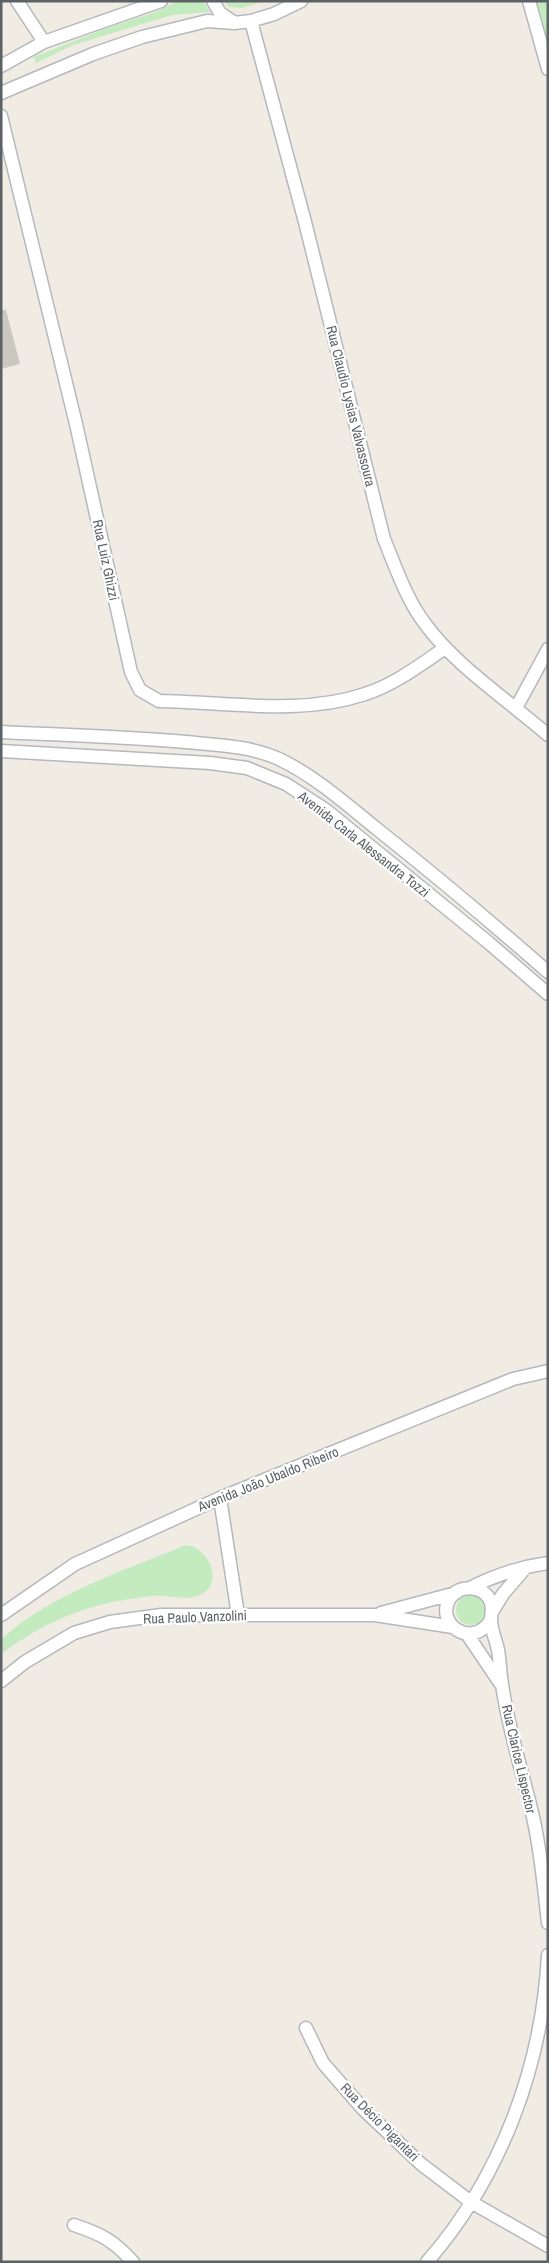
<svg xmlns="http://www.w3.org/2000/svg" width="549" height="2263" viewBox="0 0 549 2263" font-family="'Archivo Narrow',sans-serif">
<style>
.park{fill:#c4eabf}
.building{fill:#cbc7c1}
.lines{fill:none;stroke-linecap:round;stroke-linejoin:round}
.minor-casing{stroke:#b5b8bc;stroke-width:15}
.minor{stroke:#fff;stroke-width:12}
.labels{text-anchor:middle;stroke-width:4.5;stroke-linejoin:round;paint-order:stroke}
.street-label{font-size:14px;fill:#5c6266;stroke:#fff}
</style>
<rect width="100%" height="100%" fill="#f0ece4"/>
<path class="park" d="M 178,1 L 203,1 L 210,12 L 172,15 L 73,45 L 36,63 L 34,57 L 104,29 L 156,12 Z
M 224,1 L 265,1 L 242,8 L 229,7 Z
M 538,1 L 548,1 L 548,48 L 536,5 Z
M 186,1545 C 212,1548 226,1590 194,1597 C 182,1600 166,1595 152,1596 C 91,1603 52,1617 1,1654 L 1,1639 C 53,1593 123,1571 186,1545 Z
M456 1610a15 15 0 1 1 30 0a15 15 0 1 1-30 0Z"/>
<path class="building" d="M 1,310 L 6,310 L 20,364 L 1,369 Z"/>
<g class="lines">
<defs>
<path id="minor" d="M 17,1 L 44,42
M 213,1 L 220,13 L 233,22
M 529,1 L 548,69
M 251,21 L 305,222 L 384,539 C 396,568 407,601 426,625 C 456,666 509,701 548,735
M 1,66 L 44,42 L 161,1
M 1,93 L 93,54 L 142,37 L 207,21 L 234,23 L 251,21 L 274,14 L 301,1
M 1,116 L 76,424 L 131,672 L 140,690 L 159,701 C 227,702 300,716 365,694 C 394,685 420,665 445,648
M 516,708 L 548,649
M 1,732 C 63,735 125,737 186,742 C 216,745 251,746 279,759 C 315,776 346,804 377,829 C 435,875 492,923 548,972
M 1,751 L 210,763 L 247,768 L 286,784 L 326,810 L 489,943 L 548,994
M 220,1498 L 238,1615
M 470,1588 C 495,1575 520,1567 548,1563
M 492,1612 L 503,1594 L 526,1567
M 381,1613 L 456,1593
M 1,1615 L 75,1564 L 220,1498 L 513,1379 L 548,1371
M 491,1620 C 472,1650 434,1624 450,1598 C 459,1585 480,1585 489,1598 C 494,1606 491,1612 491,1620 C 491,1630 496,1640 498,1650 C 500,1661 500,1673 502,1684 C 508,1729 523,1773 533,1817 C 541,1852 544,1887 548,1923
M 467,1634 L 500,1683
M 1,1681 L 25,1662 L 74,1633 L 110,1622 L 161,1615 L 375,1615 L 453,1627
M 306,2028 L 323,2063 L 363,2109 L 421,2164 L 471,2202 L 548,2246
M 74,2225 C 101,2234 113,2240 133,2262
M 427,2262 C 501,2177 542,2067 548,1955"/>
</defs>
<use href="#minor" class="minor-casing"/>
<use href="#minor" class="minor"/>
</g>
<g class="labels">
<g class="street-label">
<text transform="translate(351 406) rotate(76)" y="5">Rua Claudio Lysias Valvassoura</text>
<text transform="translate(106 560) rotate(78)" y="5">Rua Luiz Ghizzi</text>
<text transform="translate(364 844) rotate(38)" y="5">Avenida Carla Alessandra Tozzi</text>
<text transform="translate(268 1479) rotate(-22)" y="5">Avenida João Ubaldo Ribeiro</text>
<text transform="translate(195 1617) rotate(-2)" y="5">Rua Paulo Vanzolini</text>
<text transform="translate(519 1759) rotate(77)" y="5">Rua Clarice Lispector</text>
<text transform="translate(380 2122) rotate(45)" y="5">Rua Décio Pigantari</text>
</g>
</g>
<rect width="549" height="2263" fill="none" stroke="#5c6266" stroke-width="5"/>
</svg>
